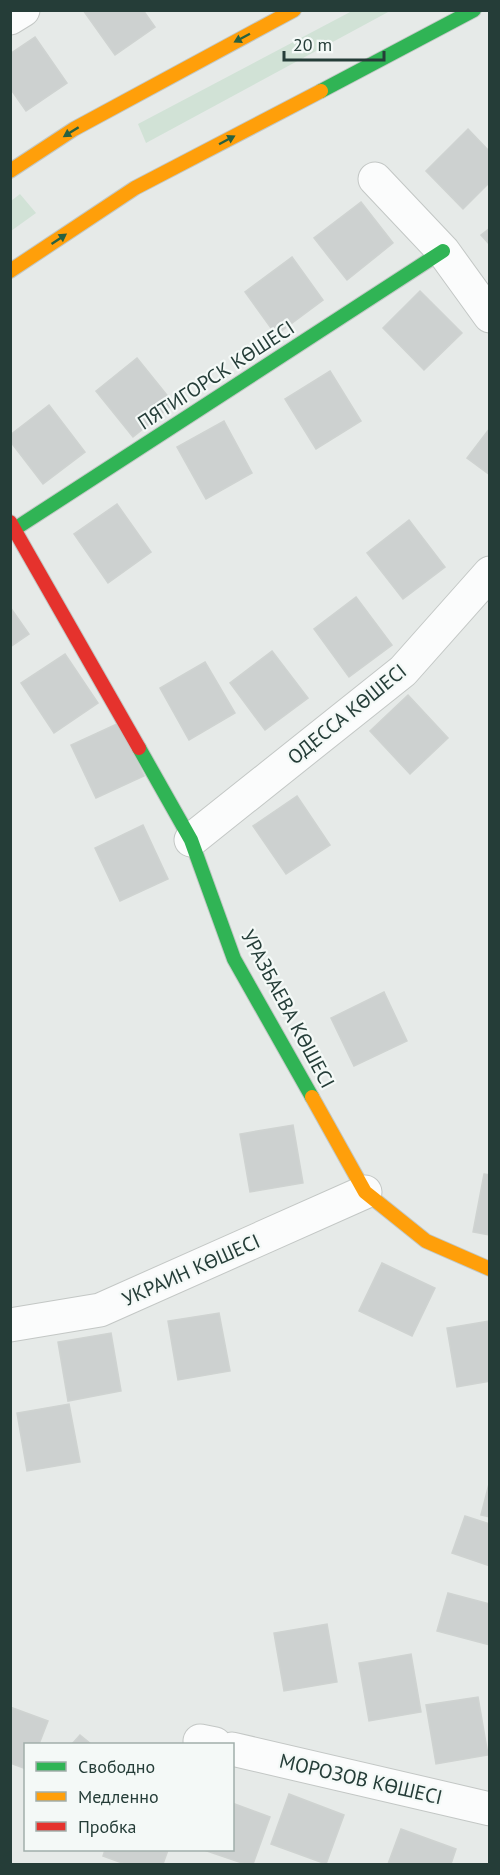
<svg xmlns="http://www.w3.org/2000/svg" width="500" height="1875" viewBox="0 0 500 1875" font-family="'PT Sans',sans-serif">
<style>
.green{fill:#d1e2d6}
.building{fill:#cdd1d0;stroke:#cfd3d1;stroke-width:1.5}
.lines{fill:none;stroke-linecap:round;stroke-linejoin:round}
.street-casing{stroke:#c3c7c5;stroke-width:35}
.fast-casing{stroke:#c2c8c5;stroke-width:16}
.slow-casing{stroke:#c2c8c5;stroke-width:16}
.jam-casing{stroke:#c2c8c5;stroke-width:16}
.street{stroke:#fbfcfc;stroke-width:33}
.fast{stroke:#30b455;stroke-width:14}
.slow{stroke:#ff9f0a;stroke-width:14}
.jam{stroke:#e5322d;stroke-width:14}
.oneway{fill:#286141}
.labels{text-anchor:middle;stroke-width:4.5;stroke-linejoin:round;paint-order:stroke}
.street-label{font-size:20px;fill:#253d38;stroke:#f4f9f7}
</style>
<rect width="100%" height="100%" fill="#e6eae8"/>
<path class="green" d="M 352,11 L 390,11 L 146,143 L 138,124 Z
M 20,194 L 36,213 L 11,231 L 11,201 Z"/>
<path class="building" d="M 83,10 L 143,10 L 155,27 L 115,55 Z
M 35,37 L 67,83 L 26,111 L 10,88 L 10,54 Z
M 468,129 L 490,152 L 490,182 L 463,209 L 426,171 Z
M 361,202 L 393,243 L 347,280 L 314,238 Z
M 490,228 L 490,245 L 481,235 Z
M 292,257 L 323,300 L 276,335 L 245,292 Z
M 420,291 L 462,333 L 424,370 L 383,328 Z
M 137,358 L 174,404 L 133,437 L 96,391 Z
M 330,371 L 361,421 L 316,449 L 285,399 Z
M 49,405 L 85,452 L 43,484 L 10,441 L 10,435 Z
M 224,421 L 252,473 L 206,499 L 177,447 Z
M 490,428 L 490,475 L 467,458 Z
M 117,504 L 151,552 L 108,583 L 74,534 Z
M 409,520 L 445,567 L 403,599 L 367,553 Z
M 356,597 L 392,645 L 349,677 L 314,629 Z
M 10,607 L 29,634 L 10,647 Z
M 272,651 L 308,698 L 265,730 L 230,683 Z
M 65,654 L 98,703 L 54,733 L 21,683 Z
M 205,662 L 235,713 L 189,740 L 160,688 Z
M 408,695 L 448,738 L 410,774 L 370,731 Z
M 119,723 L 144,776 L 96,798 L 71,745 Z
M 297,796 L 330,845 L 286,874 L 253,826 Z
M 143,825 L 168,879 L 120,901 L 95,848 Z
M 384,992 L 407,1041 L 354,1066 L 331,1018 Z
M 293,1125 L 303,1183 L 250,1192 L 240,1134 Z
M 484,1174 L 490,1175 L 490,1235 L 473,1232 Z
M 382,1263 L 435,1288 L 412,1336 L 359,1311 Z
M 219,1313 L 230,1371 L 178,1380 L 168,1321 Z
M 490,1321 L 490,1381 L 457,1387 L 447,1328 Z
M 111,1333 L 121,1391 L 68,1401 L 58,1342 Z
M 69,1404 L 80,1462 L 27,1471 L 17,1413 Z
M 490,1480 L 490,1517 L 481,1515 Z
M 465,1516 L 490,1524 L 490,1566 L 452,1553 Z
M 448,1593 L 490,1604 L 490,1645 L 437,1631 Z
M 327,1624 L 337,1682 L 284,1691 L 274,1633 Z
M 411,1654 L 421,1712 L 369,1721 L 359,1663 Z
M 478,1697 L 488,1755 L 436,1764 L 426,1705 Z
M 10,1707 L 48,1721 L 39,1744 L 26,1744 L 26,1769 L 10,1763 Z
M 80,1735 L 91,1744 L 72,1744 Z
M 289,1794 L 344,1815 L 326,1864 L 271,1844 Z
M 232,1803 L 270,1817 L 253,1864 L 245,1864 L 204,1850 L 232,1850 Z
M 401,1829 L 456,1849 L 451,1864 L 388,1864 Z
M 105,1850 L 168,1850 L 163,1864 L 125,1864 L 103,1856 Z"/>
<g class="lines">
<defs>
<path id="street" d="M 10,18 L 23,10
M 375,179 L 443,251 L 490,316
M 191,840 L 403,671 L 490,573
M 10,1325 L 100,1310 L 365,1192
M 200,1741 L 215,1744
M 232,1749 L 490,1809"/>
<path id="fast" d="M 321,91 L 474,10
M 10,532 L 443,251
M 139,748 L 191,840 L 234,959 L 312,1097"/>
<path id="slow" d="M 10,171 L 74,129 L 294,10
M 10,271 L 135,188 L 321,91
M 312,1097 L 365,1192 L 426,1241 L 490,1269"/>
<path id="jam" d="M 10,522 L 139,748"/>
</defs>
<use href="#street" class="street-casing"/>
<use href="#fast" class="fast-casing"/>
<use href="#slow" class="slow-casing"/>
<use href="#jam" class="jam-casing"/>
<use href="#street" class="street"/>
<use href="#fast" class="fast"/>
<use href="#slow" class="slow"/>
<use href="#jam" class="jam"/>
</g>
<defs><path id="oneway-solid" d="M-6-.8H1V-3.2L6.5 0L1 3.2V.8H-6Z" transform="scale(1.5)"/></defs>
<g class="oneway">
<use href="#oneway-solid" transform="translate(242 38) rotate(152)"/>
<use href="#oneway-solid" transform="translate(71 132) rotate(148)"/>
<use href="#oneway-solid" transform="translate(227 140) rotate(-28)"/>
<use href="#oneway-solid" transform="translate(59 239) rotate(-34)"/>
</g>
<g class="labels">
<g class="street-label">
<text transform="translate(216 375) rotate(-33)" y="7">ПЯТИГОРСК КӨШЕСІ</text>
<text transform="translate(347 714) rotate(-39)" y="7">ОДЕССА КӨШЕСІ</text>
<text transform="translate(288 1009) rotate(62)" y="7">УРАЗБАЕВА КӨШЕСІ</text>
<text transform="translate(191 1270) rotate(-24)" y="7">УКРАИН КӨШЕСІ</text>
<text transform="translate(361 1779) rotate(13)" y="7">МОРОЗОВ КӨШЕСІ</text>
</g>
</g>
<rect width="500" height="1875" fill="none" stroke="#253d38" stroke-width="24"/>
<rect x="24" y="1743" width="210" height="108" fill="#f4f9f7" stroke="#a1aeab" stroke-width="1.5"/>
<rect x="36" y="1762" width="30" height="9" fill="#30b455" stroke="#a1aeab" stroke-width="1.5"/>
<text x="78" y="1773" font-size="18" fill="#253d38">Свободно</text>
<rect x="36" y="1792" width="30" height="9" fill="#ff9f0a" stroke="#a1aeab" stroke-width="1.5"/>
<text x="78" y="1803" font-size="18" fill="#253d38">Медленно</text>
<rect x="36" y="1822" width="30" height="9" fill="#e5322d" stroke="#a1aeab" stroke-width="1.5"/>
<text x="78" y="1833" font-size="18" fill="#253d38">Пробка</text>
<path d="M284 51v9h100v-9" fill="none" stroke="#253d38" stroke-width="3"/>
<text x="293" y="51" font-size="18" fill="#253d38" stroke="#f4f9f7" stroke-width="4.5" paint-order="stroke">20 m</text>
</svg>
